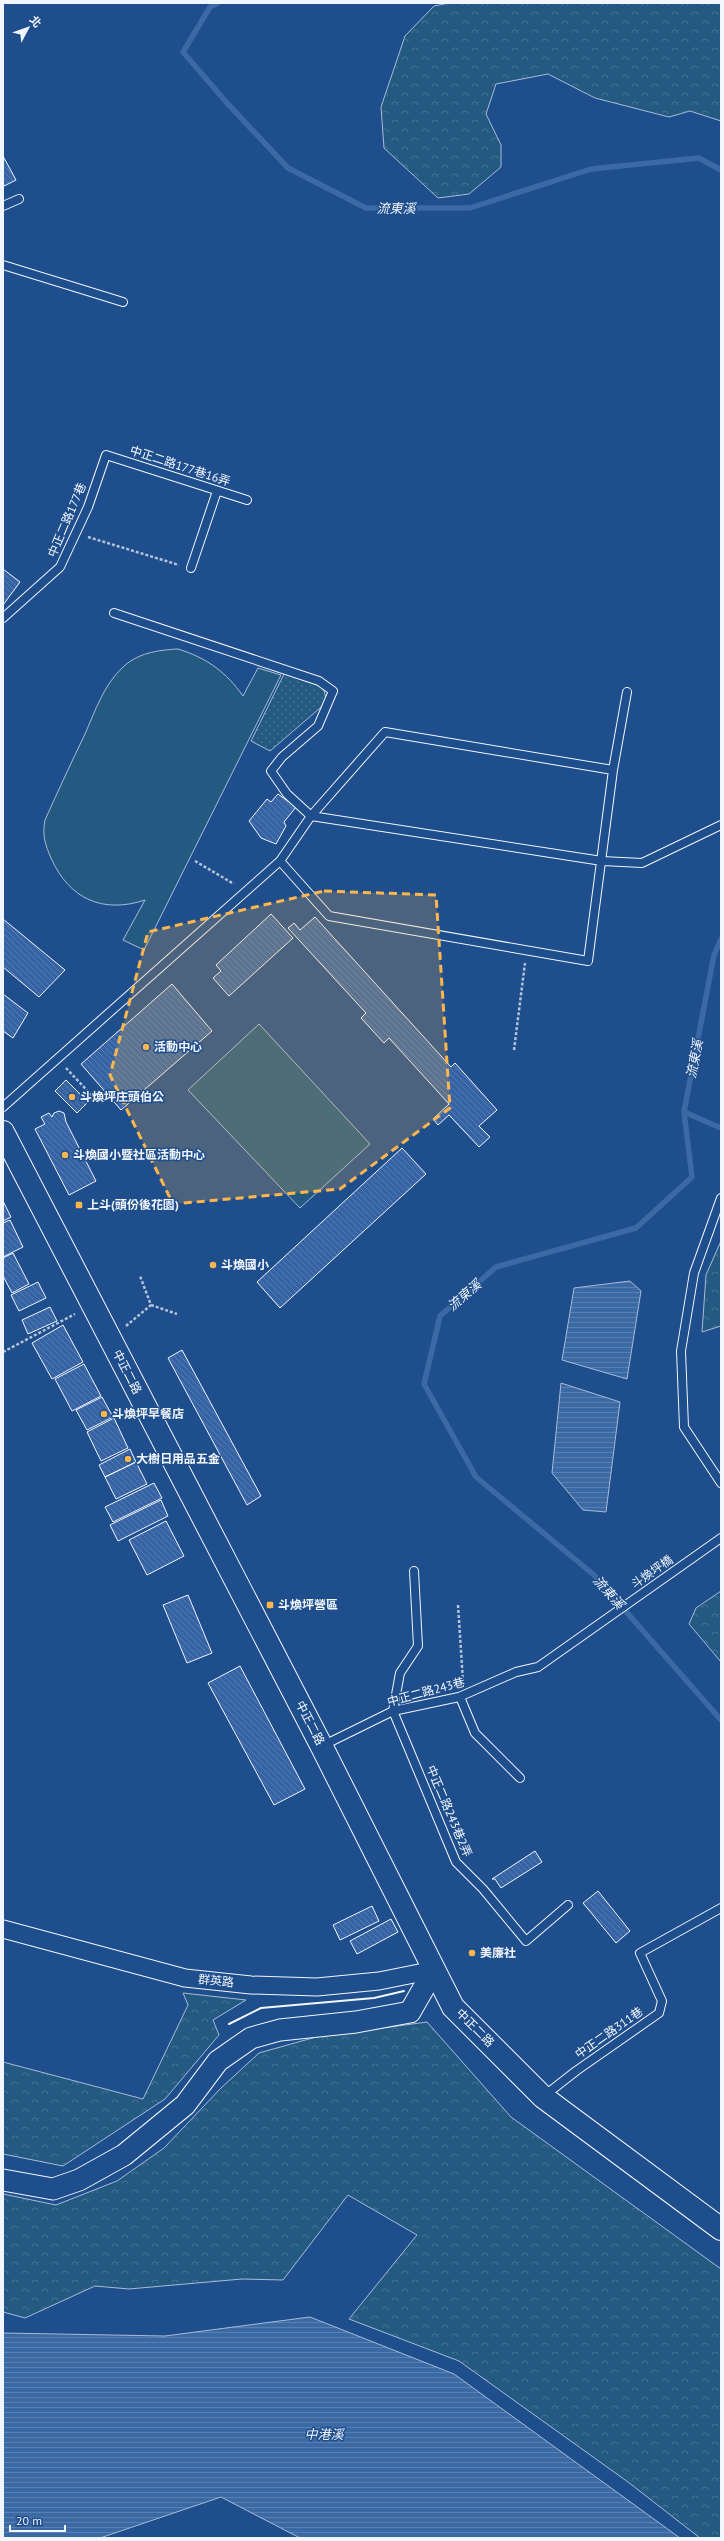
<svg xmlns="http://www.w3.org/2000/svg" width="724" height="2541" viewBox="0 0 724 2541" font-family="'PT Sans','Noto Sans TC',sans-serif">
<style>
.grass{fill:#245a82;stroke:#a8bbd7}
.forest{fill:url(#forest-crowns);stroke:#a8bbd7}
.park{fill:url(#park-dots);stroke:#a8bbd7}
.water{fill:url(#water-rules);stroke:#a8bbd7}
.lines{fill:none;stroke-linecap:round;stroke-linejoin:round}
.stream{stroke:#3b69a3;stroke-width:5.5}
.building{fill:url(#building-back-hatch);stroke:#f2f6ff}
.service-casing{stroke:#f2f6ff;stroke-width:10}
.minor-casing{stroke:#f2f6ff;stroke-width:19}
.tertiary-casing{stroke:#f2f6ff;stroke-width:23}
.secondary-casing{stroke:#f2f6ff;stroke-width:24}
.path{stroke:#b3c4dc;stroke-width:2.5;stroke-dasharray:3 2;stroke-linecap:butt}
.service{stroke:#1f4e8c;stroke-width:8}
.minor{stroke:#1f4e8c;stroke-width:17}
.tertiary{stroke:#1f4e8c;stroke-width:21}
.secondary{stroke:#1f4e8c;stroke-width:22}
.wall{stroke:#f2f6ff;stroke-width:2}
.marked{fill:#ffb74d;fill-opacity:0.2;stroke:#ffb74d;stroke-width:3;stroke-dasharray:8 5;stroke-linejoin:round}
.poi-dot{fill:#ffb74d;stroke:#1f4e8c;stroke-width:1.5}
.labels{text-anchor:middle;stroke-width:3;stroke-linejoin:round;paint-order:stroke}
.street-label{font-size:12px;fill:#f2f6ff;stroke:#1f4e8c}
.poi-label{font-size:12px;font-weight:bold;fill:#f2f6ff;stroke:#1f4e8c;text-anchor:start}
.water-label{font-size:13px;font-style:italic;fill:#f2f6ff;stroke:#1f4e8c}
</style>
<defs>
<pattern id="forest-crowns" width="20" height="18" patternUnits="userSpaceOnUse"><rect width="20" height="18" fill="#245a82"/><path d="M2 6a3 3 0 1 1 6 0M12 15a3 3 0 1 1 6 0" fill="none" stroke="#447295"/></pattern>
<pattern id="park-dots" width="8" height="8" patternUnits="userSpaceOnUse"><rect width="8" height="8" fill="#245a82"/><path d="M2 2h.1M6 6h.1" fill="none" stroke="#447295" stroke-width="1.8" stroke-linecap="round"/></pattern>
<pattern id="water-rules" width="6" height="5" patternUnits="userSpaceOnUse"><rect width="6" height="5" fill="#3b69a3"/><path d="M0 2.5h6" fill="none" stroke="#587fb1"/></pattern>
<pattern id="building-back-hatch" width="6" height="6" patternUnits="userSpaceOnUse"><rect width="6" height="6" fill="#3563a3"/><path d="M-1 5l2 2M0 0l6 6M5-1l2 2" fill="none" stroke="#537ab1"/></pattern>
</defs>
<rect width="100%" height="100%" fill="#1f4e8c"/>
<path class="grass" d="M 178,649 C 207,658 226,672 243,696 L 258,668 L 281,675 L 144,950 L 123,940 L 145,900 C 103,914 69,899 51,858 C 45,844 42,835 45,820 C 58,791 71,763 85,734 C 95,711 104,685 122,668 C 137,653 158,650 178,649 Z
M 259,1024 L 370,1144 L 300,1208 L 188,1090 Z"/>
<path class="forest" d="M 449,3 L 721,3 L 721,121 L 690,111 L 669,117 L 595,98 L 548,74 L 496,84 L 486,114 L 501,145 L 501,167 L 469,194 L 438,198 L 384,148 L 381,107 L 405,36 L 434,6 Z
M 721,1241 L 721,1326 L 702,1332 L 706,1275 Z
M 721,1591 L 721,1662 L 689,1624 L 696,1608 Z
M 183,1993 L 246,2000 L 213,2020 L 219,2035 L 165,2099 L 63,2166 L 3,2154 L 3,2062 L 143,2099 L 188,2005 Z
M 427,2022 L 511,2117 L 721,2269 L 721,2538 L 700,2538 L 628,2482 L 459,2361 L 349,2319 L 417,2235 L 348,2195 L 283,2280 L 242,2279 L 129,2289 L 95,2286 L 25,2318 L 3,2312 L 3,2194 L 56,2205 L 117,2181 L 164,2148 L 221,2088 L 259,2053 L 316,2037 Z"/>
<path class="park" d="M 286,670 L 323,687 L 327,702 L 270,751 L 251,741 Z"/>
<path class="water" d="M 630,1281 L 641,1291 L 627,1379 L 562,1360 L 574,1288 Z
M 561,1383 L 620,1402 L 606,1512 L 583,1510 L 552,1473 Z
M 310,2317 L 454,2374 L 680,2538 L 300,2538 L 221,2497 L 100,2538 L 3,2538 L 3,2333 L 165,2336 Z"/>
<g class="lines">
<path class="stream" d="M 218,3 L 210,7 L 183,52 L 227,103 L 288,168 L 366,208 L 470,208 L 591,169 L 699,158 L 721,170
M 721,939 L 714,955 L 684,1112 L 692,1177 L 636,1228 L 496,1267 L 440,1316 L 424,1384 L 476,1477 L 594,1575 L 721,1720
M 684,1112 L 721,1128"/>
</g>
<path class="building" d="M 3,156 L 16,180 L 4,186 L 3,184 Z
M 3,569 L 20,582 L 3,605 Z
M 278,794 L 296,807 L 284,822 L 286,826 L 276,844 L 261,838 L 249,821 L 267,799 L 271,802 Z
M 271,914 L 293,938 L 229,996 L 213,978 L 221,971 L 216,965 Z
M 315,917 L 451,1067 L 455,1063 L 497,1110 L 479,1126 L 490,1137 L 479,1147 L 449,1115 L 438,1125 L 433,1119 L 449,1104 L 389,1038 L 384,1043 L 361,1018 L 366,1013 L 288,928 L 294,923 L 300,930 Z
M 3,919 L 65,970 L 39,997 L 3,967 Z
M 172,984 L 212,1031 L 121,1110 L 81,1064 Z
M 3,994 L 28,1013 L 13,1038 L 3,1031 Z
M 66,1080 L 88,1102 L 77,1113 L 55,1091 Z
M 59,1111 L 64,1113 L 66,1122 L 96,1181 L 69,1195 L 35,1129 L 45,1124 L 41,1117 L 49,1113 L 52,1117 L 54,1113 Z
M 402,1148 L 426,1174 L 280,1308 L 257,1282 Z
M 3,1201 L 11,1217 L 3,1221 Z
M 10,1220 L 23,1247 L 3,1257 L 3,1223 Z
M 13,1253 L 29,1284 L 12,1293 L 3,1276 L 3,1258 Z
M 38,1282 L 46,1298 L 19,1311 L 11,1295 Z
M 50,1307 L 57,1321 L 28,1334 L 22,1320 Z
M 63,1325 L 83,1362 L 52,1379 L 32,1343 Z
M 182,1350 L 261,1496 L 247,1505 L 168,1358 Z
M 84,1364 L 101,1396 L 72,1411 L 55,1379 Z
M 102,1397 L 113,1417 L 87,1430 L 76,1410 Z
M 114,1418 L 128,1448 L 101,1461 L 87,1432 Z
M 130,1449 L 136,1462 L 105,1477 L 99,1465 Z
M 136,1462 L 147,1484 L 116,1499 L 105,1477 Z
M 154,1483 L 162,1498 L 113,1522 L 105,1507 Z
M 161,1500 L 168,1516 L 118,1541 L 110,1525 Z
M 166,1521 L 184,1556 L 147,1575 L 129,1540 Z
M 188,1595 L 212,1653 L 187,1663 L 163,1605 Z
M 240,1666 L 305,1789 L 274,1805 L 208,1683 Z
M 535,1851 L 542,1862 L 501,1888 L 495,1879 L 492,1879 Z
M 598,1891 L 630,1931 L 616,1943 L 583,1903 Z
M 372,1906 L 379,1921 L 340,1940 L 333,1925 Z
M 391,1919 L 398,1932 L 357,1954 L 350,1941 Z"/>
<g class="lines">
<defs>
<path id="service" d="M 3,206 L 19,199
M 3,265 L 123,302
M 191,568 L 217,491
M 114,613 L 319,681 L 333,691 L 318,726 L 282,757 L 271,771 L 287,794 L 311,816 L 602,861 L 642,863 L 721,825
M 3,618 L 60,567 L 88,507 L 106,455 L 247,500
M 280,861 L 329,916 L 588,961 L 613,770 L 627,692
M 3,1107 L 280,861 L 311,816 L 385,732 L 613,770
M 721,1198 L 694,1273 L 681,1351 L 684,1427 L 721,1483
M 414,1571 L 418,1646 L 400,1673 L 393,1711 L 456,1862 L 483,1889 L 526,1941 L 568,1905
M 460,1697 L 475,1733 L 520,1778
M 322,1746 L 393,1711 L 459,1697 L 516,1672 L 538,1667 L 721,1538
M 544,2096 L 576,2071 L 659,2013 L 662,2001 L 640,1953 L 721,1908"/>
<path id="minor" d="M 3,1929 L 185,1978 L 251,1985 L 317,1987 L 379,1981 L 434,1970"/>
<path id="tertiary" d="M 3,2180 L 53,2189 L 79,2180 L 124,2155 L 185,2105 L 218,2061 L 251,2038 L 280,2030 L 356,2022 L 410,2012 L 434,1970"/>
<path id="secondary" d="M 3,1132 L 322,1747 L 453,2007 L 543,2097 L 721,2229"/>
</defs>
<use href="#service" class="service-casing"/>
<use href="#minor" class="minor-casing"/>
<use href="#tertiary" class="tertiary-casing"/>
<use href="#secondary" class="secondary-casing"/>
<path class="path" d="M 88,537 L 179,565
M 195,861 L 234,884
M 514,1050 L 525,963
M 66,1068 L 97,1101
M 151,1305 L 177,1314
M 126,1326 L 151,1305 L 140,1276
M 3,1352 L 75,1314
M 458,1605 L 463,1681"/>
<use href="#service" class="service"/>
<use href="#minor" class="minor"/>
<use href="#tertiary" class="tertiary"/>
<use href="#secondary" class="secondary"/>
<path class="wall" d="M 229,2024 L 261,2008 L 374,1998 L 404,1991"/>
</g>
<path class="marked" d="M 324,891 L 436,895 L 450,1108 L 340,1189 L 173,1204 L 110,1075 L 148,932 Z"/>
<g class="poi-dot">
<circle cx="146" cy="1047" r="4"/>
<circle cx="72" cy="1097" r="4"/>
<circle cx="65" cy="1155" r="4"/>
<rect x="75" y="1201" width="8" height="8" rx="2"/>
<circle cx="213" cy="1265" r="4"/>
<circle cx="104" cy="1414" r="4"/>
<circle cx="128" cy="1459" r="4"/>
<rect x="266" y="1601" width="8" height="8" rx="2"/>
<circle cx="472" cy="1953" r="4"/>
</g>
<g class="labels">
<g class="street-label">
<text transform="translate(180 466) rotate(18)" y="4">中正二路177巷16弄</text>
<text transform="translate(67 520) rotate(-67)" y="4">中正二路177巷</text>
<text transform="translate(127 1372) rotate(63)" y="4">中正二路</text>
<text transform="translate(652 1572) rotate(-35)" y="4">斗煥坪橋</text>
<text transform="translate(426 1692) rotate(-15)" y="4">中正二路243巷</text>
<text transform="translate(310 1723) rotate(63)" y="4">中正二路</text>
<text transform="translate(449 1811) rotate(67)" y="4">中正二路243巷2弄</text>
<text transform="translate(216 1981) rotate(6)" y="4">群英路</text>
<text transform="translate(475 2028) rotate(45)" y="4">中正二路</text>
<text transform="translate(609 2033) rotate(-35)" y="4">中正二路311巷</text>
</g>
<g class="poi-label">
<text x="154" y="1051">活動中心</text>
<text x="80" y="1101">斗煥坪庄頭伯公</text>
<text x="73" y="1159">斗煥國小暨社區活動中心</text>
<text x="87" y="1209">上斗(頭份後花園)</text>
<text x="221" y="1269">斗煥國小</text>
<text x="112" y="1418">斗煥坪早餐店</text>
<text x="136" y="1463">大樹日用品五金</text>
<text x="278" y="1609">斗煥坪營區</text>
<text x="480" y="1957">美廉社</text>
</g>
<g class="water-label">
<text x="396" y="213">流東溪</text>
<text transform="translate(694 1059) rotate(-79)" y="5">流東溪</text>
<text transform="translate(464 1295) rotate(-41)" y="5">流東溪</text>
<text transform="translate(609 1592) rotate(48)" y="5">流東溪</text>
<text x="324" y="2439">中港溪</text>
</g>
</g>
<rect width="724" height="2541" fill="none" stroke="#f2f6ff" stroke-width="8"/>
<g transform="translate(28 28) rotate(49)" stroke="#1f4e8c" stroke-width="3" paint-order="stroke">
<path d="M0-3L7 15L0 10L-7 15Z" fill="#f2f6ff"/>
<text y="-6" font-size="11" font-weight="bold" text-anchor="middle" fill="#f2f6ff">北</text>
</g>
<path d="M10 2525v6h55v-6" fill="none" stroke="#f2f6ff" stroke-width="2"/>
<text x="16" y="2525" font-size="12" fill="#f2f6ff" stroke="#1f4e8c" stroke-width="3" paint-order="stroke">20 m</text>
</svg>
